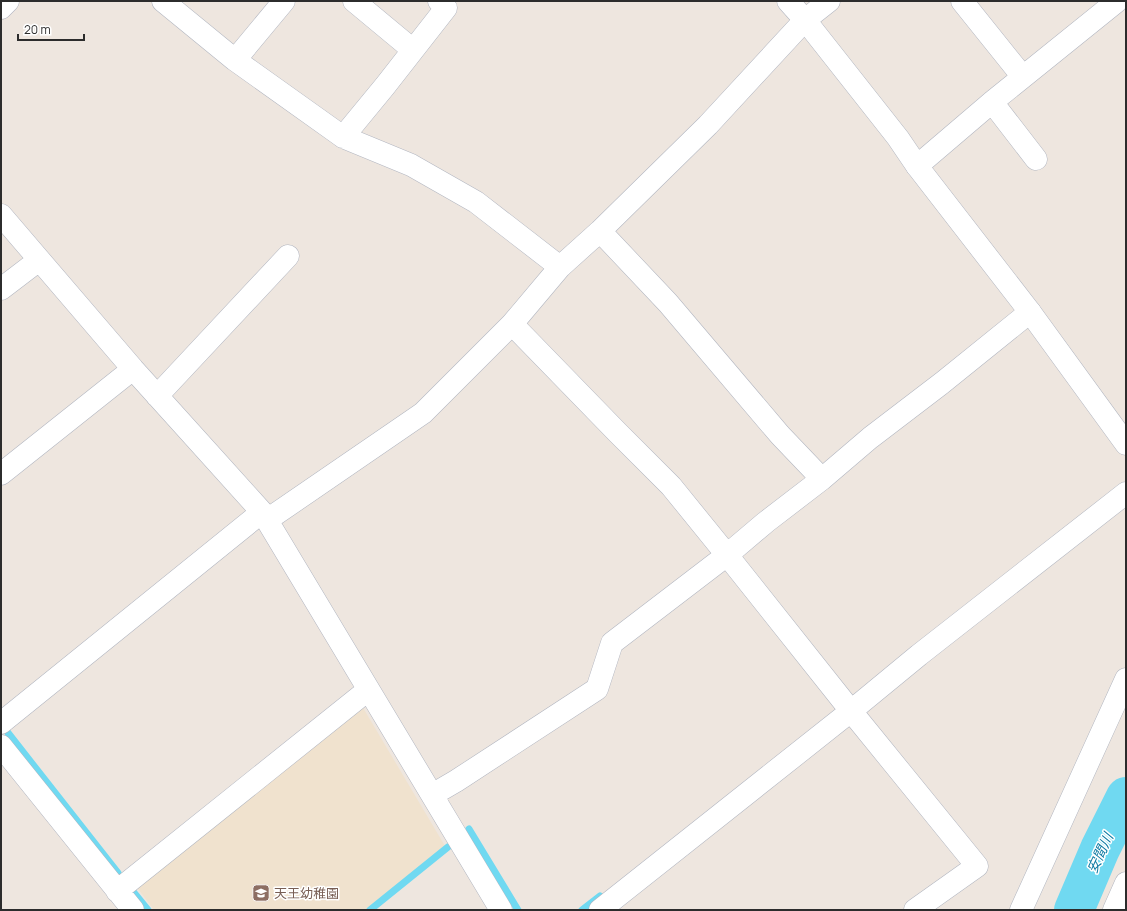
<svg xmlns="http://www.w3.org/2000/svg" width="1127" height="911" viewBox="0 0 1127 911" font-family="Manrope,'Noto Sans JP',sans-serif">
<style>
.education{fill:#f0e2ce}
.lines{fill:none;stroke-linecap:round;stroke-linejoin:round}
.stream{stroke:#70d9f1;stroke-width:7}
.river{stroke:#70d9f1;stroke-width:40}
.minor-casing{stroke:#b2b6c0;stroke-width:23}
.tertiary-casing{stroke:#b2b6c0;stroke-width:23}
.secondary-casing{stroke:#b2b6c0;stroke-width:23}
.minor{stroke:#fff;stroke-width:22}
.tertiary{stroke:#fff;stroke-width:22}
.secondary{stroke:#fff;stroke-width:22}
.labels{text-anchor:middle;stroke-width:3;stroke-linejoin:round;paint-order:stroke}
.education-label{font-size:13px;fill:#785e54;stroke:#fff;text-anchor:start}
.water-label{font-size:14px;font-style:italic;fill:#0b79a2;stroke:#fff}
</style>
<rect width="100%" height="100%" fill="#eee6df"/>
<path class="education" d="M 362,706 L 445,846 L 365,910 L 154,910 L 135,885 Z"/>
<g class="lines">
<path class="stream" d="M 5,729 L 118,873
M 469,829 L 518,910
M 131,889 L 148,910
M 370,910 L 448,847
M 582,910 L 600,896"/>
<path class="river" d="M 1074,910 L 1100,849 L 1126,797"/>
<defs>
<path id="minor" d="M 163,1 L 235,60 L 343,137 L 411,165 L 476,202 L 560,267
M 354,1 L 413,50
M 962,1 L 1023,77
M 235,60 L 284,1
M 992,102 L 1036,159
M 343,137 L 385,86 L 446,8 L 439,1
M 917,166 L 992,102 L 1116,2
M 1,215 L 133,369 L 262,512 L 501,910
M 600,231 L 668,303 L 780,435 L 822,479
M 1,289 L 39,260
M 512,324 L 617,432 L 671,486 L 727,555 L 851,711 L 977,866 L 915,910
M 157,396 L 288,256
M 1,474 L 133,369
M 267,520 L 423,413 L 512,324 L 560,267 L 600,231 L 708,125 L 805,20 L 829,1
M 1,723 L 262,512
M 1,746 L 133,910
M 432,795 L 456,781 L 597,689 L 612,643 L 727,555 L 766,522 L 822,479 L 870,438 L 942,383 L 1030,312
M 117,891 L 368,690
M 600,910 L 851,711 L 919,655 L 1126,493
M 1021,910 L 1126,679
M 1114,910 L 1126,883"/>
<path id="tertiary" d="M 788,1 L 805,20 L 898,138 L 917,166 L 1030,312 L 1126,444"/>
<path id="secondary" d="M 1,8 L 8,1"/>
</defs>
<use href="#minor" class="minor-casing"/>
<use href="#tertiary" class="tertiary-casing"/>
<use href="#secondary" class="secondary-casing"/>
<use href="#minor" class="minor"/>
<use href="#tertiary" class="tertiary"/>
<use href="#secondary" class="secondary"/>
</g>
<defs>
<symbol id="school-square" viewBox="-11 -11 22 22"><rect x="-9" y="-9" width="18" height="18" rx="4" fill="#8d6e63" stroke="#fff"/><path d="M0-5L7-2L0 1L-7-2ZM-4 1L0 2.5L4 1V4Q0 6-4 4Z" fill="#fff"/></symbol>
</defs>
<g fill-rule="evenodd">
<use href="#school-square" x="251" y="883" width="20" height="20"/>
</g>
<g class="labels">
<g class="education-label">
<text x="274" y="898">天王幼稚園</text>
</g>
<g class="water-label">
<text transform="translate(1100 853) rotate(-65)" y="5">安間川</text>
</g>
</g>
<rect width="1127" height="911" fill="none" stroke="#2c2c2c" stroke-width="4"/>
<path d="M18 34v6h66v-6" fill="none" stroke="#2c2c2c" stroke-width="2"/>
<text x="24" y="34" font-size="12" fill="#2c2c2c" stroke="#ffffff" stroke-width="3" paint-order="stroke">20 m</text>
</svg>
